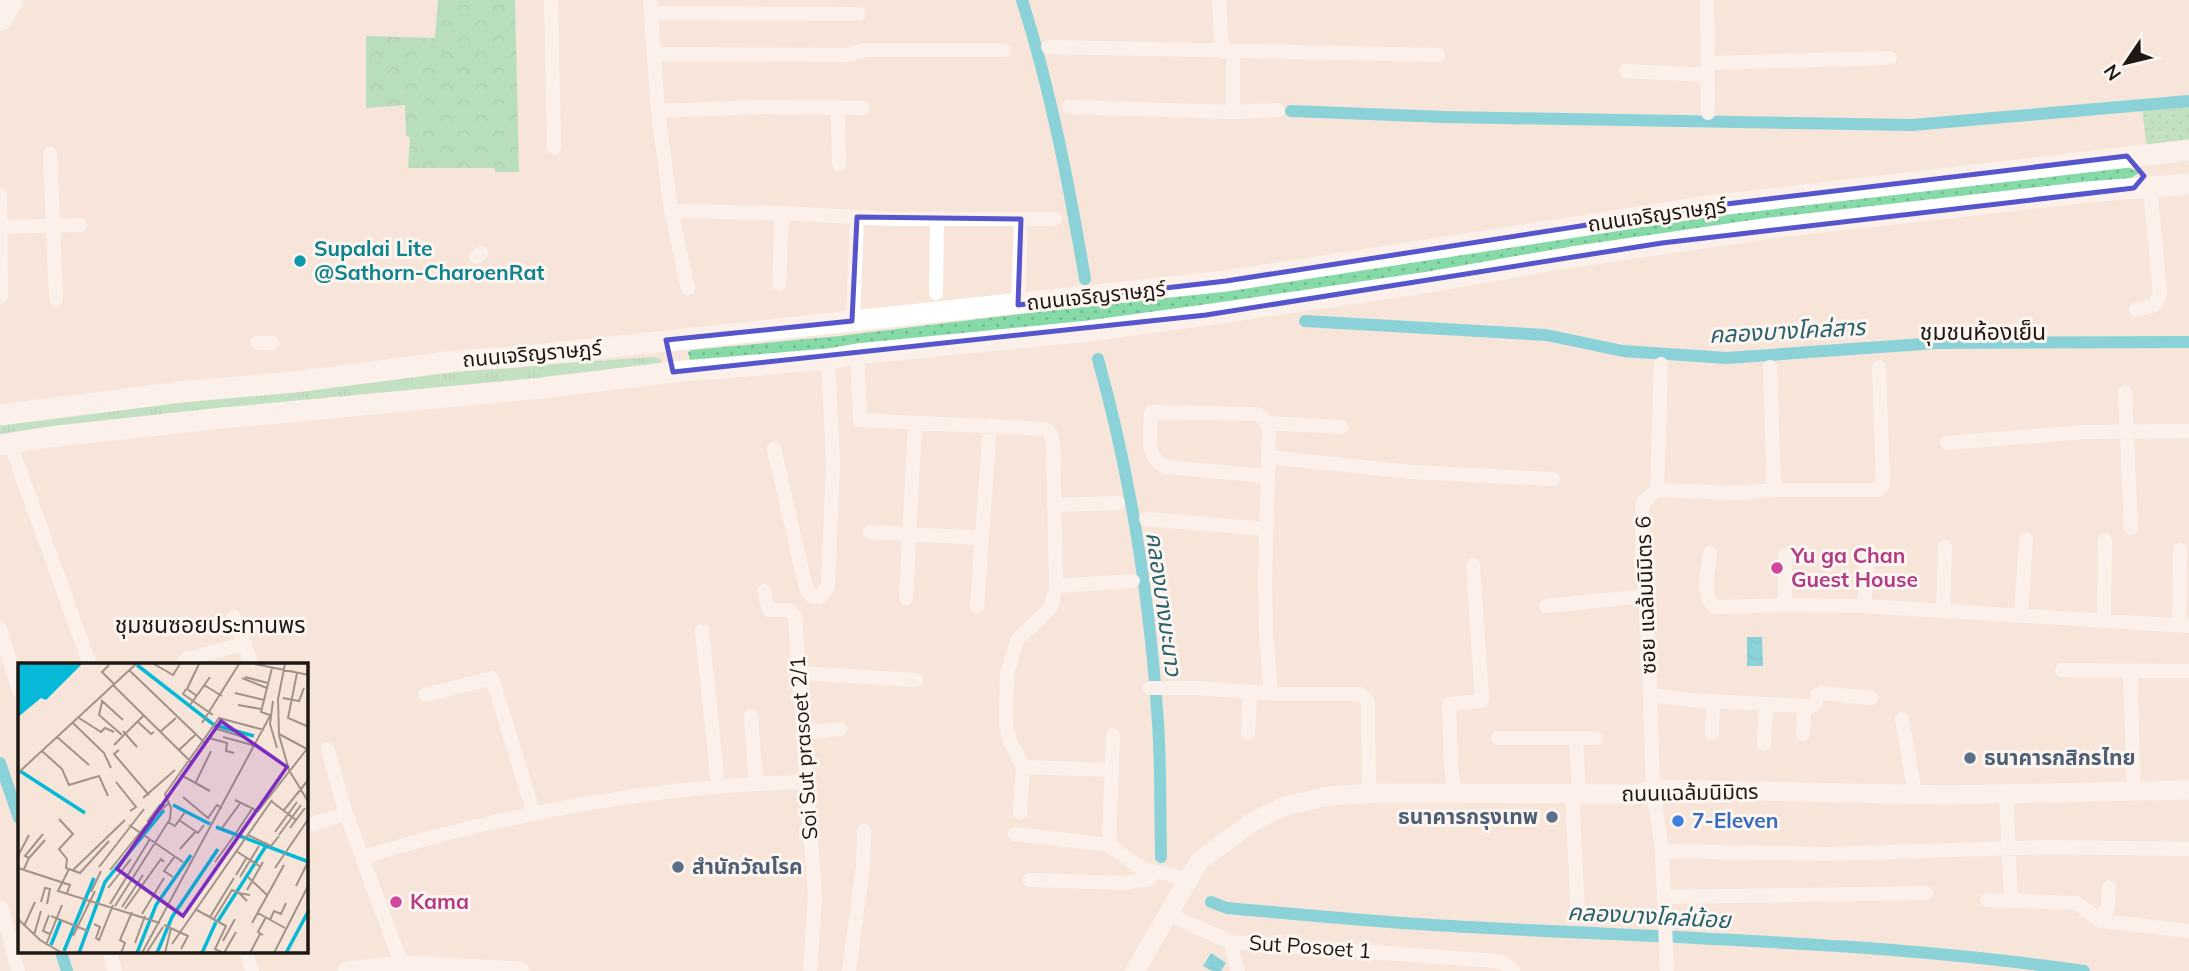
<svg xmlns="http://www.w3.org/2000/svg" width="2189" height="971" viewBox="0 0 2189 971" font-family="Mulish,'Noto Sans Thai',sans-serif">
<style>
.grass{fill:url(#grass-tufts)}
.forest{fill:url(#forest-crowns)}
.garden{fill:url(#garden-dots)}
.water{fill:url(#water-waves)}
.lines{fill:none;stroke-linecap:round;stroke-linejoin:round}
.canal{stroke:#06b9d8;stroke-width:12}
.street{stroke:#fff;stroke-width:14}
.secondary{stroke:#fff;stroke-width:19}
.primary{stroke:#fff;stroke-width:21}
.highway{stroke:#fff;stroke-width:24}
.marked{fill:none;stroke:#5755cc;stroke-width:5;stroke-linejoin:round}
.culture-dot{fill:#0f9aa8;stroke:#fdf5f0;stroke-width:2.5}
.hotel-dot{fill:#d1479c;stroke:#fdf5f0;stroke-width:2.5}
.service-dot{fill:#5c6f8a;stroke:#fdf5f0;stroke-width:2.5}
.shop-dot{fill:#3f7fe0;stroke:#fdf5f0;stroke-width:2.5}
.labels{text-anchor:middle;stroke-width:6;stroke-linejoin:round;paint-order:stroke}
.street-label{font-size:21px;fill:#1e1814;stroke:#fdf5f0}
.culture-label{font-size:21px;font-weight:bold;fill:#0d838f;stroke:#fdf5f0;text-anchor:start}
.hotel-label{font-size:21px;font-weight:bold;fill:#b23c85;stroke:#fdf5f0;text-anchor:start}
.service-label{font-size:21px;font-weight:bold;fill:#4e5e75;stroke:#fdf5f0;text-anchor:start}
.shop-label{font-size:21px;font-weight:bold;fill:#366cbe;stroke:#fdf5f0;text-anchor:start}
.water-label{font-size:23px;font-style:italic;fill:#26606d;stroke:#fdf5f0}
.neighbourhood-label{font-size:23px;fill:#1e1814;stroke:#fdf5f0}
.inset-river{fill:none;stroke:#06b9d8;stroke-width:3.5}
.inset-road{fill:none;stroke:#a1938a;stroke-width:2}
.view{fill:#7b2cbf;fill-opacity:0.15;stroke:#7b2cbf;stroke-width:3.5}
.inset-edge{fill:none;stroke:#1e1814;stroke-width:3.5}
</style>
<defs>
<pattern id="grass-tufts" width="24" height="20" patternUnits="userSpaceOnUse" patternTransform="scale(1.75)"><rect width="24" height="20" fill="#85daa8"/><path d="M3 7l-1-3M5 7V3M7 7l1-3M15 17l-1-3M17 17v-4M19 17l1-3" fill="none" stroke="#72ba90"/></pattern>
<pattern id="forest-crowns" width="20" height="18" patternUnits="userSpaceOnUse" patternTransform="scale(1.75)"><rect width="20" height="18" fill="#6ed49a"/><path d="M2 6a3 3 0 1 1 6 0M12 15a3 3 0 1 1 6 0" fill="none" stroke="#5fb584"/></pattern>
<pattern id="garden-dots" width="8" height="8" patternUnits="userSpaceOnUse" patternTransform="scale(1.75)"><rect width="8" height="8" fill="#85daa8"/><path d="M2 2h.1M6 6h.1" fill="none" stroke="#72ba90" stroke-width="1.8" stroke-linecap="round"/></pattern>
<pattern id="water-waves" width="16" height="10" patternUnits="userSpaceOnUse" patternTransform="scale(1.75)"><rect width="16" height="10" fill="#06b9d8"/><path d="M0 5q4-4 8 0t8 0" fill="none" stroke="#069eb8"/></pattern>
</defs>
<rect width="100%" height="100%" fill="#f8e5d9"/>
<path class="grass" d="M 655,357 L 661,360 L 661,369 L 0,437 L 0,422 C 217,393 436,371 655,357 Z"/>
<path class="forest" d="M 438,0 L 515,0 L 519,172 L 495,172 L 494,168 L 408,168 L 410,137 L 406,136 L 405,105 L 366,108 L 366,36 L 435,38 Z"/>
<path class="garden" d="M 2189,106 L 2189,142 L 2147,148 L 2142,109 Z
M 2124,166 L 2140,172 L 2127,181 L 1059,326 L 801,353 L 690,360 L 688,352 L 692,350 L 839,336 L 1110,303 L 1575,231 Z"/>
<path class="water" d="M 1747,637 L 1762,637 L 1763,666 L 1747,666 Z
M 1211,953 L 1226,963 L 1221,971 L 1212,971 L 1203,966 Z"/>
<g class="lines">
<path class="canal" d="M 1022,0 C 1051,91 1069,185 1085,279
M 1291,111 L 1445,117 L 1912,125 L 2189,101
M 1305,321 L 1546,335 L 1623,351 L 1727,358 L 1937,343 L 2189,342
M 1098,359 C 1131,477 1150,601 1158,723 C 1161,767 1160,812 1161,857
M 0,763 L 19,818
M 1211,902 L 1227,908 C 1295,914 1364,921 1433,925 C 1650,938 1869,940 2084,971
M 61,952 L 67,971"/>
<path class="street" d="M 551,0 L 554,147
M 650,0 L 658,111 L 671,211 L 688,288
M 1219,0 L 1222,52
M 1707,0 L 1708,113
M 651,13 L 859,14
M 1048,47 L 1438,55
M 654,54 L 849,55 L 865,50 L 1004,50
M 1708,63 L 1890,58
M 1626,71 L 1708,75
M 1069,107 L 1233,112 L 1278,110
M 838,108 L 839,164
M 658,111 L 761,107 L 863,108
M 1233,112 L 1233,51
M 50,154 L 56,299
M 0,195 L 1,296
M 671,211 L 782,213 L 892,219 L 1055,219
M 0,227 L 80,225
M 476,257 L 481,253
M 779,284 L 782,213
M 936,293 L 937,219
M 1018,305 L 1021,219
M 2136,310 L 2155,305 L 2160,293 L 2150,187
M 853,321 L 857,217
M 257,343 L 272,343
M 857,354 L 860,420 L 1045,429 L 1050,433 L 1053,442 L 1056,586 L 1051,607 L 1017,640 L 1007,674 L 1006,725 L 1010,741 L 1023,767 L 1020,813
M 1661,364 L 1657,490 L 1644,501 L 1642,508 L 1642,558 L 1648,637 L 1653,789 L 1662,851 L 1667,971
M 1770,367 L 1774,490
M 2125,392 L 2131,528
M 1267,423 L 1341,427
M 10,443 L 90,665
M 1947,443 L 2085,432 L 2189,431
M 774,449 L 806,588 L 813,597 L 819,597 L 828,587 L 833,464 L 828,359
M 1268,457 L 1411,472 L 1553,479
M 1266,476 L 1166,467 C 1144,458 1151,432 1151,412 L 1255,414 C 1264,416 1266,421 1269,430 L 1265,579 L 1266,635 L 1271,693
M 1657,490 L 1738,493 L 1774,490 L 1878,490 L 1883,484 L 1879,367
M 1053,505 L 1118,503
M 1146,519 L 1266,529
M 870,532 L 982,538
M 1710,553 C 1709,570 1700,595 1715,607 L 1785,605
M 1785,555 L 1785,605 L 1864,606 L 2189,626
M 1056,586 L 1133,581
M 764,591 L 769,610 L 789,610 L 795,616 L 815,897 L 810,971
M 906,598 L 915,424
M 977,606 L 990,425
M 1546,606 L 1645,596
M 1864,606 L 1869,550
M 1943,611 L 1945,547
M 2021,616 L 2026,539
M 234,617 L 252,665
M 2104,621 L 2105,540
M 2179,625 L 2180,550
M 0,629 L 19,691
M 702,631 L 718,785
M 182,665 L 187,659 L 244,644
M 2062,670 L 2189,671
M 2130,671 L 2134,792
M 800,673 L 916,680
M 1150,688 L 1196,688 L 1279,694 L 1359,694 L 1365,698 L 1368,703 L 1369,793
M 425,695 L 492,678 L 534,814
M 1650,695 L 1690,700 L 1804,706 L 1812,706 L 1816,702 L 1817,695 L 1821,693 L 1871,698
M 751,716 L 756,783
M 1902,719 L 1915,794
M 803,733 L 840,729
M 1248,733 L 1250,692
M 1712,734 L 1713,701
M 1803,734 L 1804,706
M 1498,738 L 1596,738
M 1576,738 L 1579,794
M 1764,744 L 1766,704
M 328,750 L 346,814 L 402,965
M 1023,767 L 1112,770
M 1455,794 L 1451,766 L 1449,704 L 1481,701 L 1482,699 L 1473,565
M 1572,794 L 1578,916
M 2006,794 L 2011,900
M 306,826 L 346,814
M 1015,834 L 1109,845 L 1113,735
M 1109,845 L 1141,868 L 1188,879
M 1662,851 L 1827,854 L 2048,847 L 2189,849
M 363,857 C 506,814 656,785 806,782
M 1030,880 L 1123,883 L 1150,879 L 1152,871
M 1665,897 L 1926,893
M 1987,900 L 2076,903 L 2101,921 L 2189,931
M 2,908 L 18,971
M 1168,914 L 1230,942 L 1496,961 L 1505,964 L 1513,971
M 2101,921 L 2108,907 L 2109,887
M 1230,942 L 1238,971
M 110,952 L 115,971
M 246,952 L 252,971
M 849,971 L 863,866 L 864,831"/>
<path class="secondary" d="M 347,971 L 402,965 L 520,971
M 1135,971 L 1199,861 L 1254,821 L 1285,806 L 1328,796 L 1378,793 L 1638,794 L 1653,789 L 1946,795 L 2189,790"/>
<path class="primary" d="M 0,415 L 181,392 L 295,382 L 456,361 L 517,357 L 1226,281 L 1710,206 L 2189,150
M 0,445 L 49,437 L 213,419 L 542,388 L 673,372 L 828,359 L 857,354 L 1089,331 L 1206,315 L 1423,283 L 1572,257 L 1771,228 L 2088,192 L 2189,184"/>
<path class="highway" d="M 0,19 L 11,0"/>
</g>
<path d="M0 0H2189V971H0ZM 2127,156 L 2144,176 L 2134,188 L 1662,243 L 1206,315 L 673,372 L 666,340 L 852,321 L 857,217 L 1021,219 L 1018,305 L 1226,281 L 1710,206 Z" fill="#f8e5d9" fill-opacity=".55" fill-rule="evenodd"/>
<path class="marked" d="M 2127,156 L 2144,176 L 2134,188 L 1662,243 L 1206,315 L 673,372 L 666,340 L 852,321 L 857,217 L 1021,219 L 1018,305 L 1226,281 L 1710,206 Z"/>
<circle class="culture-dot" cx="300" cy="261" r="7"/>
<g class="hotel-dot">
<circle cx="1777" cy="568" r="7"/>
<circle cx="396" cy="902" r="7"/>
</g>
<g class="service-dot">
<circle cx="1970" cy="758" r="7"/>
<circle cx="1552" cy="817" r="7"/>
<circle cx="678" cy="867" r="7"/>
</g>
<circle class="shop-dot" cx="1678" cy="821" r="7"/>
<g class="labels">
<g class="street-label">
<text transform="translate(1657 215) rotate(-8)" y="7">ถนนเจริญราษฎร์</text>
<text transform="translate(1096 296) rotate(-6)" y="7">ถนนเจริญราษฎร์</text>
<text transform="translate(532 354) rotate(-5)" y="7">ถนนเจริญราษฎร์</text>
<text transform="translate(1646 595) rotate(-92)" y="7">ซอย แฉล้มนิมิตร 6</text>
<text transform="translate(804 748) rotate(-94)" y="7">Soi Sut prasoet 2/1</text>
<text transform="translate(1690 793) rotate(-1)" y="7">ถนนแฉล้มนิมิตร</text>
<text transform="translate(1310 947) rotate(4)" y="7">Sut Posoet 1</text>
</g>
<g class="culture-label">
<text x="314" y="256">Supalai Lite<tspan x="314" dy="24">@Sathorn-CharoenRat</tspan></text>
</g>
<g class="hotel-label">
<text x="1791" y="563">Yu ga Chan<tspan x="1791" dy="24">Guest House</tspan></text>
<text x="410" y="909">Kama</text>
</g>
<g class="service-label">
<text x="1984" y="765">ธนาคารกสิกรไทย</text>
<text x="1538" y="824" text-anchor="end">ธนาคารกรุงเทพ</text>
<text x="692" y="874">สำนักวัณโรค</text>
</g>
<g class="shop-label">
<text x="1692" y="828">7-Eleven</text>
</g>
<g class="water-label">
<text transform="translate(1787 331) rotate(-3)" y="8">คลองบางโคล่สาร</text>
<text transform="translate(1164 604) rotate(82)" y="8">คลองบางมะนาว</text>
<text transform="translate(1649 916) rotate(3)" y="8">คลองบางโคล่น้อย</text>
</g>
<g class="neighbourhood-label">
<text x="1983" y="340">ชุมชนห้องเย็น</text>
<text x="210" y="633">ชุมชนซอยประทานพร</text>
</g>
</g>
<g transform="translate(18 663)">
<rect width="290" height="290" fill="#f8e5d9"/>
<path d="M 0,1 L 64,1 L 28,37 L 23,35 L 0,54 Z" fill="#06b9d8"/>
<path class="inset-river" d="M 119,2 L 196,62 L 236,73M 33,28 L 40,11 L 53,1M 3,47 L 44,1M 0,52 L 48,1M 2,108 L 67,150M 155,142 L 192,161M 198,164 L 291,199M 200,258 L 248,183M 33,282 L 43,257M 46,288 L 76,215M 61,290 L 87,219 L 146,147M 119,290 L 138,242 L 173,192M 139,290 L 154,254 L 200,186M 184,290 L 198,259M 268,290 L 291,247"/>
<path class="inset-road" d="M 136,1 L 155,12 L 162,1M 237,1 L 291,12M 267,1 L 260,36 L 261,72 L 271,107 L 291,140M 91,2 L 84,9 L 96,21M 111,7 L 187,80M 279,10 L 270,55 L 291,64M 192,14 L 175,38 L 195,52M 227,14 L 250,20M 224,15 L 249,25M 95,22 L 173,99M 186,22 L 204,33M 168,26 L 165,31 L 175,38 L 172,42M 217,30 L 246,37M 179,33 L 169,26 L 181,1M 265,35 L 281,38 L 286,25M 83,37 L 105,57M 255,38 L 252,61 L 259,85M 84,39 L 81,52 L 104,72M 220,42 L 243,46M 252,52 L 243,49 L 254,5M 61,55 L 83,69 L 87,65 L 96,69M 119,58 L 133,71 L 136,69M 55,60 L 86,90 L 93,105M 184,60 L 221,1M 196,65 L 229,75M 105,68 L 119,84M 142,69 L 158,55M 261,71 L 289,86M 39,74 L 71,102M 205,74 L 238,83M 191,75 L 209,80 L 208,88 L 216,90M 96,82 L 126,52M 101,87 L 96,91 L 131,132M 161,87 L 177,72M 24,88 L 44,106 L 51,122 L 81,113 L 90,133M 0,110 L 118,1M 163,112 L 192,128M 98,119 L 118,144 L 112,148M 177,121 L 193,88M 165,134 L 190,155 L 199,142 L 204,145M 125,135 L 157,107M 217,137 L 240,148 L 289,86M 253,138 L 278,157M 266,147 L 291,116M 41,156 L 55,171 L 41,186 L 49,196 L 48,205 L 62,210 L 91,178M 161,157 L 180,170 L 186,162M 129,159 L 151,140M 129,159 L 142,142 L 146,143M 150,159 L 157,163 L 167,149M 111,162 L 165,199M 204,165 L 223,139M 272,165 L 287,145M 257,169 L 279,139M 218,170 L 234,146M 230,172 L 253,183 L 261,173M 261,172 L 283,142M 162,186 L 178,168M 218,188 L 243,204M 0,193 L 11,172M 11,195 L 27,177M 197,199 L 216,173M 81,204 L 126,146M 0,205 L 52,222 L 49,230M 257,205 L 291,155M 6,206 L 11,195 L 7,193 L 25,171M 51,206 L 40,228 L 142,260M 55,207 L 107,157M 92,207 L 128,162M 218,212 L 229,194M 155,214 L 146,208 L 157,193M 222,214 L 241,183M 230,214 L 249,232M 278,223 L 290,199M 90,225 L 113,196M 229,227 L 245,199M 73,229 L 83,208M 229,238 L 221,230 L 232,232M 23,239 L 27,225 L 32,226 L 29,241M 92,241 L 132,176M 97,243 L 152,156 L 153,145 L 147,131 L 201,55 L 246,67M 104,244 L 125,212M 107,246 L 143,196 L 146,199M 177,246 L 208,263 L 197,286 L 205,290M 240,250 L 267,265M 124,251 L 146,215M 31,252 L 25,268 L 32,271M 33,253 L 70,268M 192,254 L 216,215M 0,256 L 22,277 L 44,290M 196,256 L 214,227 L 221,230M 252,257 L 256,248 L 263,251 L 268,240M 234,260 L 266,202M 76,261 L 82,264 L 78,275 L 81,277 L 95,242M 146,262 L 170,273 L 163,286M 6,263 L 17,239M 16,272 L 23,248M 245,272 L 240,269 L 248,254M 55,273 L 77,228M 205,278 L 217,256M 117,280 L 127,253M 154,281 L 254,137M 28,282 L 44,242M 129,289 L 145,264M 103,290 L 107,280 L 102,277 L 114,249M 124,290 L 252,53M 147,290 L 153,265M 206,290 L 218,269M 232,290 L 242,271M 256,290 L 291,221"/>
<path class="view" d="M 203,58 L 269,104 L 165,253 L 99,206 Z"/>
<rect width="290" height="290" class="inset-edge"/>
</g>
<g transform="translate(2126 63) rotate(235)" stroke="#fdf5f0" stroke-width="5" paint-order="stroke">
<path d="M0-5L12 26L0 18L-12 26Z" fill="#1e1814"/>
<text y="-10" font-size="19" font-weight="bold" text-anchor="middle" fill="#1e1814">N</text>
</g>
</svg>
